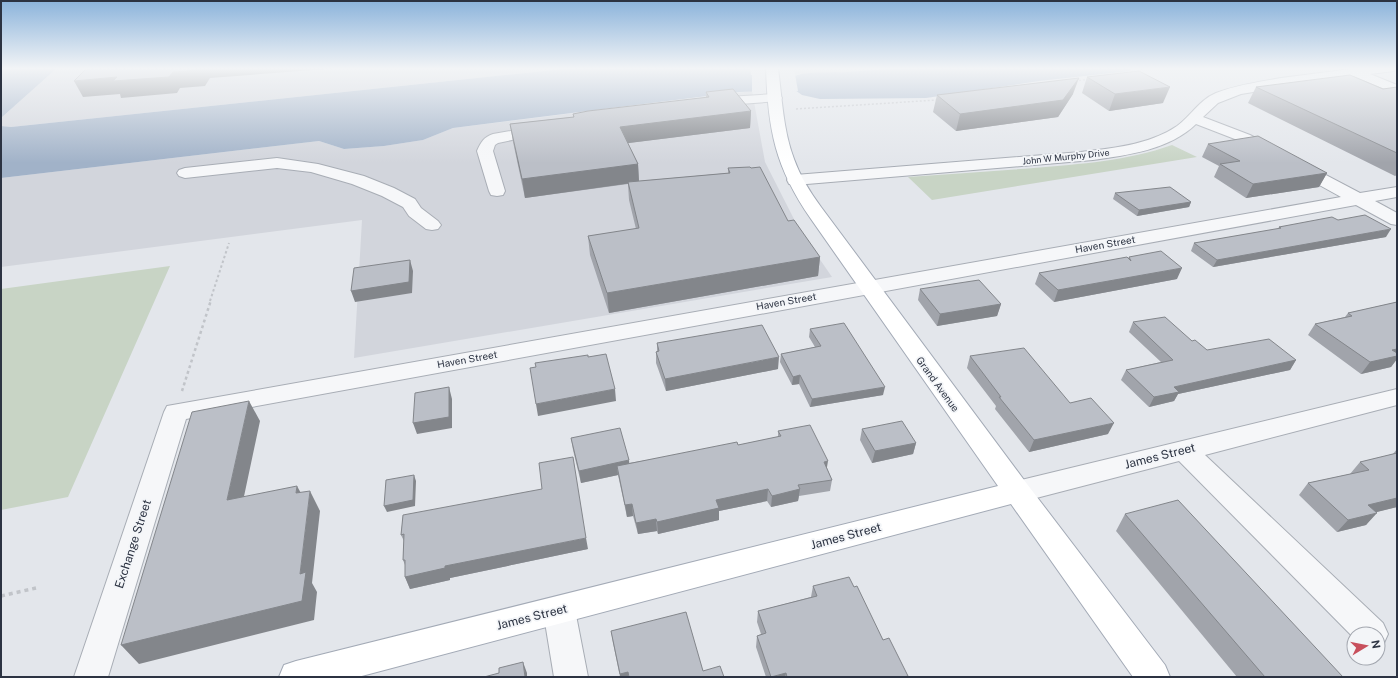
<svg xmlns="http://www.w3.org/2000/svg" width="1398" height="678" viewBox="0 0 1398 678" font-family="'Public Sans',sans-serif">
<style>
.built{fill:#d2d5dc}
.green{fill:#c8d4c5}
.water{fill:#a1b2c8}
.pier{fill:#e3e6eb}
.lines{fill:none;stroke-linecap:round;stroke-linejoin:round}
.minor-casing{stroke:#a8adb5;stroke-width:2}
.major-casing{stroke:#a3aab6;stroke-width:2}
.path-far3{stroke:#c1c4c9;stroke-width:1.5;stroke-dasharray:2 2;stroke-linecap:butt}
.path-far2{stroke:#c1c4c9;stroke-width:2;stroke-dasharray:2.5 2.5;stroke-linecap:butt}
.path-far1{stroke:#c1c4c9;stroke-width:2.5;stroke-dasharray:3 3;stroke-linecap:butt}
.path{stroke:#c1c4c9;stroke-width:3.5;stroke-dasharray:4 4;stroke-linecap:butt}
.minor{fill:#f6f7f9;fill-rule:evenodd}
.major{fill:#fff;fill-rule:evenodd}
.wall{fill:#a1a4ab}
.shaded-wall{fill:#83868b}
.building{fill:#bbbfc7;stroke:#83868b}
.labels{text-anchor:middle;stroke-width:3.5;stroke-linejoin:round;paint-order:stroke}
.far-street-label{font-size:9px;fill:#2c3342;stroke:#f3f5f8}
.street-label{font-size:10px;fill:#2c3342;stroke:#f3f5f8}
.near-street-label{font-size:12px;fill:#2c3342;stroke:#f3f5f8}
</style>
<rect width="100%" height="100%" fill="#e3e6eb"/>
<path class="built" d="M 57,68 L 573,68 L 11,127 L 1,126 L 1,118 Z
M 794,68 L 897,68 L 827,74 L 799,74 L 795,76 Z
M 752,91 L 765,162 L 799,229 L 832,277 L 354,358 L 362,220 L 1,267 L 1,178 L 319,141 L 344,149 L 384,146 L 423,140 L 453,128 Z"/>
<path class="green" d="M 1172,145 L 1197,157 L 932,200 L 908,177 C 950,174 992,171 1034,168 C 1081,164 1127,161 1172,145 Z
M 170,266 L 68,497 L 1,510 L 1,289 Z"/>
<path class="water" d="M 1,68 L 57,68 L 1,118 Z
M 573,68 L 750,68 L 751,75 L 795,76 C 805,71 833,73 846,72 C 941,64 1037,68 1132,68 L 1130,71 L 1039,81 L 926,98 L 820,99 L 802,95 L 795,90 L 739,92 L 453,128 L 423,140 L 384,146 L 344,149 L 319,141 L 1,178 L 1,126 L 11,127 Z"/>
<path class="pier" d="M 752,73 L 795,74 L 798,91 L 752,92 Z"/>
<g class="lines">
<defs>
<path id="minor" d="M 1359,68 L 1395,68 L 1394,71 L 1370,74 L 1397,85 L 1397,94 L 1353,76 L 1241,94 L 1218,103 L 1203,117 L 1250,135 L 1360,193 L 1397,187 L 1397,197 L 1375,201 L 1397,213 L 1397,225 L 1391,224 L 1356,205 L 186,419 L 108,677 L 74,677 L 164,412 L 167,406 L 1341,197 L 1240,141 L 1196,124 C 1169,150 1128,155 1093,160 L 795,185 L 789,184 L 787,180 L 789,176 L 795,175 L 1081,152 C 1113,148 1149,145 1177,126 C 1191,116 1199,100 1216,93 C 1237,85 1259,82 1281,78 C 1307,75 1333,71 1359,68 Z
M 775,94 L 780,95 L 782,98 L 780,101 L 712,106 L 707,105 L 705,102 L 707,99 L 712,98 Z
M 540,126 L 545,127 L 547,130 L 545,133 L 498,143 L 495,145 L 493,151 L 505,191 L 503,195 L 497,196 L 491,195 L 489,191 L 477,151 C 481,142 484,137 493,134 Z
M 277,158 L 318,164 L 364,176 L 394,188 L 415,199 L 421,208 L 438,221 L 441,225 L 438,229 L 432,230 L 426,229 L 409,216 L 403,207 L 382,196 L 352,184 L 311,172 L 277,168 L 185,178 L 179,176 L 177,173 L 179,170 L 185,168 Z
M 1397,389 L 1397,405 L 1205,455 L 1383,623 L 1388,634 L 1383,645 L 1378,647 L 1378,634 L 1354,634 L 1354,638 L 1179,461 L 1017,503 L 1007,500 L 1003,492 L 1007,484 L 1017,481 Z
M 559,596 L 570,600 L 575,610 L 588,677 L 554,677 L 543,610 L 548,600 Z"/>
<path id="major" d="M 766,68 L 778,68 C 782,98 783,130 794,159 C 800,176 810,192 821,207 L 1027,484 L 1165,665 L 1170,677 L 1133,677 L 1011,504 L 358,677 L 279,677 L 284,665 L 296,661 L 998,486 L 811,219 C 775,167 768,130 766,68 Z"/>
</defs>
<use href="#minor" class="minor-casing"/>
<use href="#major" class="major-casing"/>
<path class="path-far3" d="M 1138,72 L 1146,68
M 1075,81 L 1090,79
M 796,109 L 937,100"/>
<path class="path-far2" d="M 210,301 L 229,243"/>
<path class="path-far1" d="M 182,391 L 211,300"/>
<path class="path" d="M 1,596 L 36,588"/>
<use href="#minor" class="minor"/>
<use href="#major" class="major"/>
</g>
<path class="wall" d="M 1087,77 L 1163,103 L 1109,111 L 1082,93 Z
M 1256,87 L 1383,89 L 1397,87 L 1397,175 L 1395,176 L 1248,103 Z
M 706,92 L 751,111 L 750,128 L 628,143 L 638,164 L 639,181 L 728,173 L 728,168 L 788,221 L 820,257 L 818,276 L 609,313 L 590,255 L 588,236 L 636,229 L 629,200 L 628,184 L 525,198 L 513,142 L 510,124 L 573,117 L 573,114 L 706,98 Z
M 1073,94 L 1058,117 L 956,131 L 933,112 L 937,95 Z
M 1208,144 L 1327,173 L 1319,187 L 1246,198 L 1214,177 L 1219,166 L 1202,157 Z
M 1115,193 L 1191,202 L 1189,207 L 1137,216 L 1113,199 Z
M 1338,220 L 1386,237 L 1213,267 L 1191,251 L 1194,243 L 1278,229 L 1279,227 Z
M 1129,257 L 1177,279 L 1054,302 L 1035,284 L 1039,273 L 1128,259 Z
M 920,289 L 1001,304 L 997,316 L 937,326 L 918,300 Z
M 1397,302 L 1397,359 L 1391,367 L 1361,374 L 1308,335 L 1315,324 L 1345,317 L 1348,313 Z
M 1133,322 L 1192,341 L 1207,350 L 1296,360 L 1290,370 L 1178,394 L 1174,401 L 1149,407 L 1121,380 L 1126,370 L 1161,362 L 1129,332 Z
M 810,329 L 883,395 L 810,407 L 799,384 L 792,385 L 780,362 L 781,354 L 815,347 L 809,337 Z
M 657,343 L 778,369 L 666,391 L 656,363 L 656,352 L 657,351 Z
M 970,356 L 1070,403 L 1108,434 L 1029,452 L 995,409 L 996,406 L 967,368 Z
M 862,429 L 916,443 L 913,454 L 872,463 L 860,440 Z
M 778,431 L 827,468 L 832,480 L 830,491 L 799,496 L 798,501 L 771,507 L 767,501 L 719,511 L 719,520 L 658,534 L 657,531 L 638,534 L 633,516 L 627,517 L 618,475 L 581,483 L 573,450 L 571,438 L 629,463 L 738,445 L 778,437 Z
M 1397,449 L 1397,507 L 1376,512 L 1366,525 L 1337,532 L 1299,495 L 1308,483 L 1350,474 L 1360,462 L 1393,454 Z
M 1125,514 L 1343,677 L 1237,677 L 1116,531 Z
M 403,515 L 588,549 L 450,578 L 450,580 L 410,589 L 405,577 L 405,565 L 403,560 L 404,541 L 401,535 Z
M 813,586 L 854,587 L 883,640 L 907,677 L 766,677 L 756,647 L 757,636 L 761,634 L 757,622 L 758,611 L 811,597 Z
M 611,631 L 703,671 L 724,677 L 620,677 L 613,643 Z"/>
<path class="shaded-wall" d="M 200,68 L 340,68 L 210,78 L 205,86 L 180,88 L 177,93 L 121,98 L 120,94 L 83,97 L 74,81 L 173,72 Z
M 1079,78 L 1073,94 L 1058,117 L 956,131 L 960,114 Z
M 1170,87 L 1163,103 L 1109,111 L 1115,94 Z
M 751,111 L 750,128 L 621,144 L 620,127 Z
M 638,164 L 639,182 L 525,198 L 522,179 Z
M 1327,173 L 1319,187 L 1246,198 L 1253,184 Z
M 1191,202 L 1189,207 L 1137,216 L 1139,210 Z
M 1391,229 L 1386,237 L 1213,267 L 1217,260 Z
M 820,257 L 818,276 L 609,313 L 607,293 Z
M 410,260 L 413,271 L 412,293 L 355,302 L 351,291 Z
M 1182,268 L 1177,279 L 1054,302 L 1058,290 Z
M 1001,304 L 997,316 L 937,326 L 940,314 Z
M 1397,349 L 1397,359 L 1391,367 L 1361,374 L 1370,362 L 1392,350 Z
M 779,357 L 778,369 L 666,391 L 665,379 Z
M 1296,360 L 1290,370 L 1178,394 L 1174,401 L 1149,407 L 1154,397 L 1174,387 Z
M 800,375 L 799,384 L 792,385 L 793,377 Z
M 449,387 L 452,399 L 452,428 L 417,434 L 413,423 Z
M 885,387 L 883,395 L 810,407 L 812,399 Z
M 615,389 L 616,401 L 538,416 L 536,404 Z
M 249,401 L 260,421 L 239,520 L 227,500 Z
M 1114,423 L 1108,434 L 1029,452 L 1034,440 Z
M 916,443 L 913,454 L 872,463 L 875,451 Z
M 629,460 L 630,472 L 617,466 L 618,475 L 581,483 L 579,471 Z
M 828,461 L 826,473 L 824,462 Z
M 414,475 L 416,481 L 415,506 L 387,512 L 384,506 Z
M 297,486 L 308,506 L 296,493 Z
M 768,489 L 767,501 L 719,511 L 719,520 L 658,534 L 657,522 L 716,500 Z
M 800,489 L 798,501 L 771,507 L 772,496 Z
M 310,491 L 320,511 L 312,583 L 317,592 L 314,620 L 139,664 L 121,645 L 300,574 Z
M 1397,498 L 1397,507 L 1357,517 L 1368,505 Z
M 632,504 L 633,516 L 627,517 L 625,505 Z
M 1377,513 L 1366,525 L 1337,532 L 1348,520 Z
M 656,519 L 657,531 L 638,534 L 636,523 Z
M 586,538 L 588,549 L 450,578 L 450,580 L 410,589 L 405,577 L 445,566 Z
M 523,662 L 527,673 L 527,677 L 525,677 Z
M 628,672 L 628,677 L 620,677 L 620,674 Z
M 786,673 L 785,677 L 773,677 Z"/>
<path class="building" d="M 87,68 L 200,68 L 198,70 L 173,72 L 169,77 L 113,81 L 117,77 L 74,81 Z
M 1139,71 L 1170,87 L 1115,94 L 1087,77 Z
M 1350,75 L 1383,89 L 1397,87 L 1397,153 L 1256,87 Z
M 1079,78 L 1063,100 L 960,114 L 937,95 Z
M 733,89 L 751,111 L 620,127 L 638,164 L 522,179 L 510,124 L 574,117 L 573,114 L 588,111 L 709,97 L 706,92 Z
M 1258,136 L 1327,173 L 1253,184 L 1220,164 L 1240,161 L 1208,144 Z
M 750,167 L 751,168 L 760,167 L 788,221 L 794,220 L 820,257 L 607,293 L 588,236 L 639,228 L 628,182 L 730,173 L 728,168 Z
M 1170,187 L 1191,202 L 1139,210 L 1115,193 Z
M 1365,215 L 1391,229 L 1217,260 L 1194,243 L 1281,228 L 1279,227 L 1332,217 L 1338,220 Z
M 1161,251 L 1182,268 L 1058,290 L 1039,273 L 1127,257 L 1131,261 L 1129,257 Z
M 410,260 L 409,282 L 351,291 L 354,268 Z
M 979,280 L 1001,304 L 940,314 L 920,289 Z
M 1397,302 L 1397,349 L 1392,350 L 1397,353 L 1397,356 L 1370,362 L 1315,324 L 1352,316 L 1348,313 Z
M 1165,317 L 1192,341 L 1195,340 L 1207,350 L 1269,339 L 1296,360 L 1174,387 L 1179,392 L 1154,397 L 1126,370 L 1173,360 L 1133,322 Z
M 844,323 L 885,387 L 812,399 L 800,375 L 793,377 L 781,354 L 821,346 L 810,329 Z
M 762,325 L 779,357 L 665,379 L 656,352 L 659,351 L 657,343 Z
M 1024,348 L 1070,403 L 1091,398 L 1114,423 L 1034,440 L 999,397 L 1001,397 L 970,356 Z
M 606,354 L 615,389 L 536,404 L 530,368 L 536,367 L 535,363 L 588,355 L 588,357 Z
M 449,387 L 449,417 L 413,423 L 415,393 Z
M 249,401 L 227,500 L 297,486 L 296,493 L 310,491 L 300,574 L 306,572 L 302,601 L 121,645 L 192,412 Z
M 902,421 L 916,443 L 875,451 L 862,429 Z
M 810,425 L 828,461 L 824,462 L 832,480 L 798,485 L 800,489 L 772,496 L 768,489 L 716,500 L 719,508 L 657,522 L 656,519 L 636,523 L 632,504 L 625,505 L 617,466 L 737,442 L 738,445 L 781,436 L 778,431 Z
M 620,428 L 629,460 L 579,471 L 571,438 Z
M 1397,453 L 1397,498 L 1368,505 L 1377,513 L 1348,520 L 1308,483 L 1369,470 L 1360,462 Z
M 573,457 L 586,538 L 445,566 L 445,568 L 405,577 L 405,560 L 403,560 L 404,534 L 401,535 L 403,515 L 542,489 L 539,463 Z
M 414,475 L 413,500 L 384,506 L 386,480 Z
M 1178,500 L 1343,677 L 1265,677 L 1125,514 Z
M 849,577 L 854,587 L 857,586 L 883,640 L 889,638 L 908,676 L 904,677 L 787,677 L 786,673 L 771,677 L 757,636 L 766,633 L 758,611 L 817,596 L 813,586 Z
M 686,612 L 703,671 L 720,666 L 724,677 L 629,677 L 628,672 L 620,674 L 611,631 Z
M 523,662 L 525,677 L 484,677 L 499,673 L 499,668 Z"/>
<linearGradient id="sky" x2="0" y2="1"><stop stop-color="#8bb3db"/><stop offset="0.42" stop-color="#f2f4f6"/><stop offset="1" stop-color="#f2f4f6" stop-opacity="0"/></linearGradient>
<rect width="1398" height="163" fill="url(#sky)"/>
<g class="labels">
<g class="far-street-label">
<text transform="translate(1066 157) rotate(-6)" y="3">John W Murphy Drive</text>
</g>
<g class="street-label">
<text transform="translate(1105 244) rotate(-10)" y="4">Haven Street</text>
<text transform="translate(786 301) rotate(-10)" y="4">Haven Street</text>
<text transform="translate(467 359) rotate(-10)" y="4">Haven Street</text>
<text transform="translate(938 384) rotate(54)" y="4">Grand Avenue</text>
</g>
<g class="near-street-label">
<text transform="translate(1160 456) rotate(-14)" y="4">James Street</text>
<text transform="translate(846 536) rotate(-15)" y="4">James Street</text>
<text transform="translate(133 544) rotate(-72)" y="4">Exchange Street</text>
<text transform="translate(532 617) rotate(-14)" y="4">James Street</text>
</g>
</g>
<rect width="1398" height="678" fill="none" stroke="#2c3342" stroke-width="4"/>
<g transform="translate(1366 646) rotate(80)"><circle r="19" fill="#f3f5f8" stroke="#a3a7af"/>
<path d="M0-3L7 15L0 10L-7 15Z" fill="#c8505d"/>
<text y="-6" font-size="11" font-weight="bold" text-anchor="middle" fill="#2c3342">N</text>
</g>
</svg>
